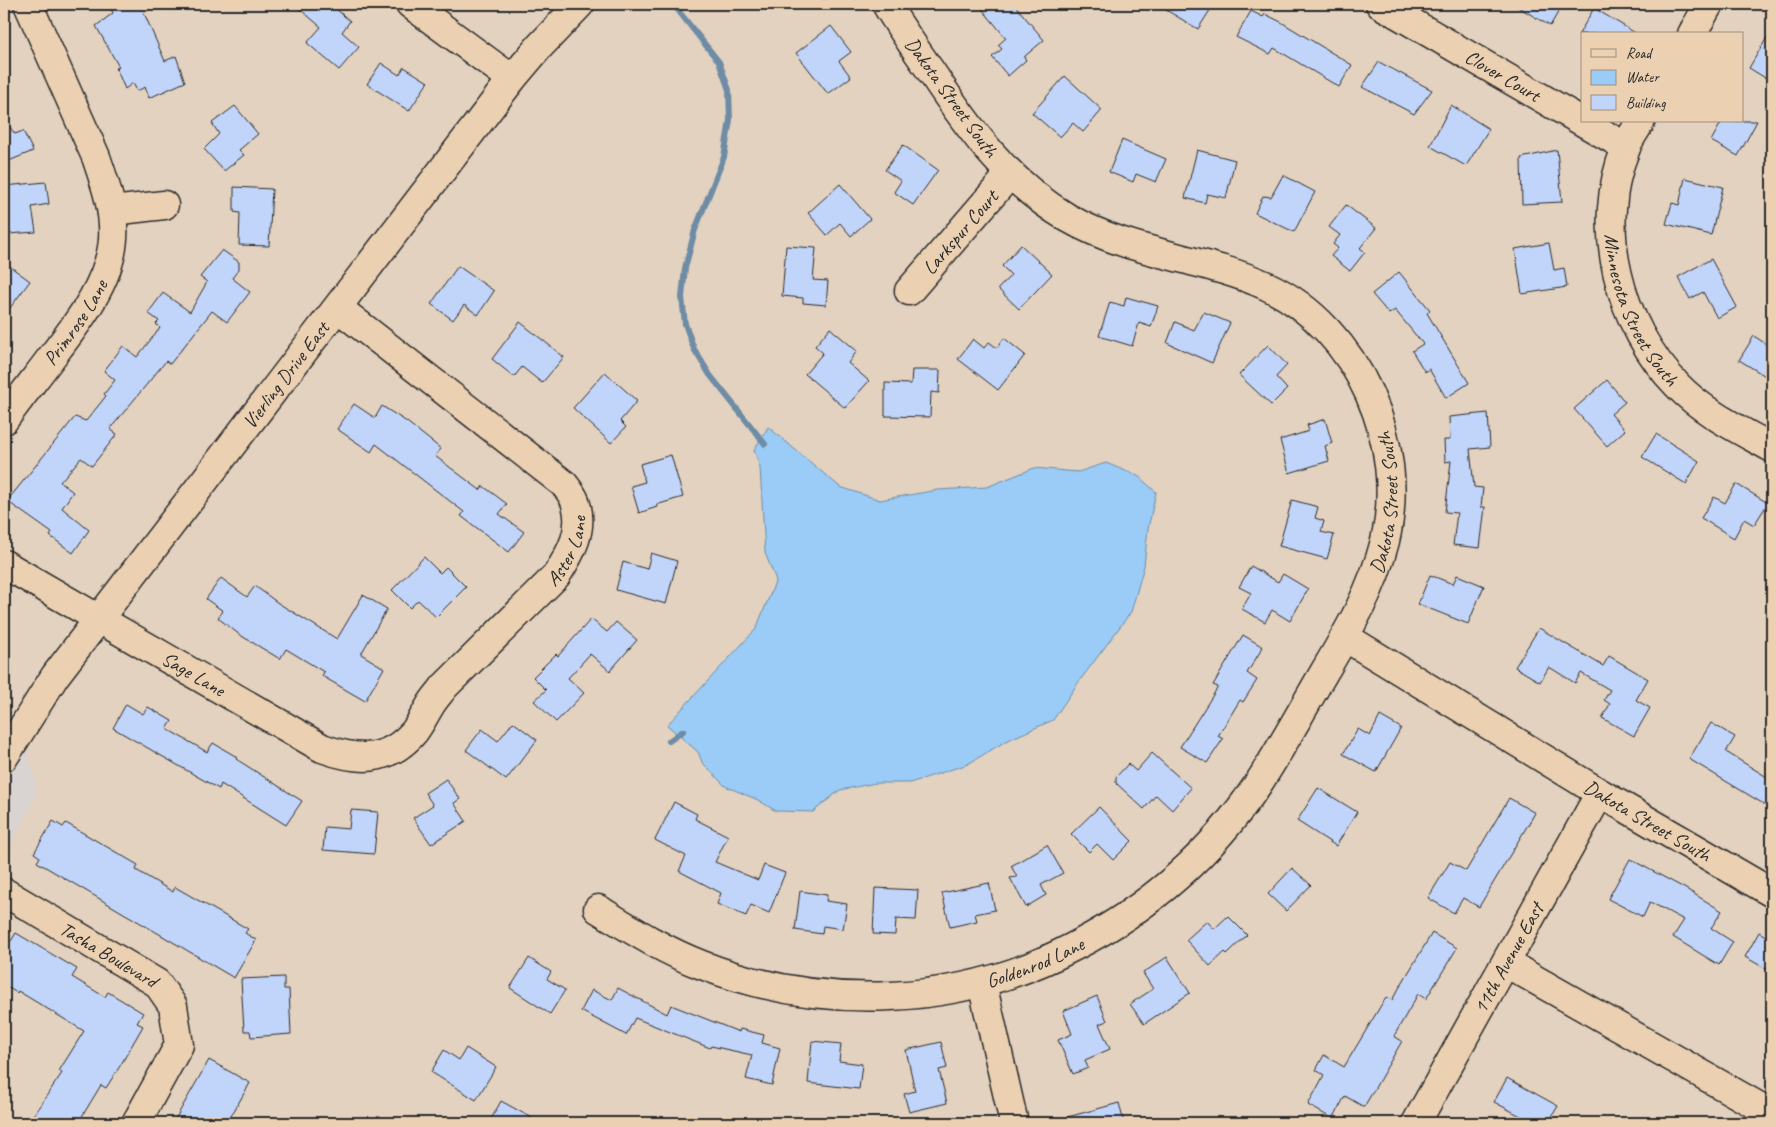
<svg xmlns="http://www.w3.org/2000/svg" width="1776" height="1127" viewBox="0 0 1776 1127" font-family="Caveat,sans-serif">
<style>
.built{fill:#d9d3d1}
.water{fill:#9accf7;stroke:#6e8ca5}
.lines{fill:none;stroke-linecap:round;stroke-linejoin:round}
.stream{stroke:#6e8ca5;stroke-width:6}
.building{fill:#c1d4fa;stroke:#2b2b2b}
.minor-casing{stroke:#2b2b2b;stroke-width:31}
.minor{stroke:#ebd1b2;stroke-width:28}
.labels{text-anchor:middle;stroke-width:4.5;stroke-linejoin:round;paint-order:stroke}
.street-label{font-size:20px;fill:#2b2b2b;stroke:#ebd1b2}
</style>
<rect width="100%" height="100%" fill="#e3d2c0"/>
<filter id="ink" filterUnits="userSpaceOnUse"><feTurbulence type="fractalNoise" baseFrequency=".02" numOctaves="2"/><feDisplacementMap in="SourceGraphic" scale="10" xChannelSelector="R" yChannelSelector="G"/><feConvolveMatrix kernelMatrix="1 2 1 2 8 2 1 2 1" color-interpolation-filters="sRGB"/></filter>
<g filter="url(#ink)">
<path class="built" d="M 4,735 L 26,748 L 38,792 L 4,859 Z"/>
<path class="water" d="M 768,427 L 840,487 L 880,500 L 938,490 L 987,487 L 1034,468 L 1078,472 L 1106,463 L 1138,476 L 1156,492 L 1148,529 L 1144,566 L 1131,612 L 1078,683 L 1053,720 L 1006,741 L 968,764 L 910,783 L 876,783 L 840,790 L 813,812 L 776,811 L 758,800 L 725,786 L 702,762 L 698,752 L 667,725 L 756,629 L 776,580 L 765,553 L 760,467 L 754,450 Z"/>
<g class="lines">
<path class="stream" d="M 673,4 L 719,62 L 729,90 L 730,120 L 724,157 L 695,230 L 685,268 L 682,297 L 685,324 L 694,349 L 710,375 L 765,444
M 669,741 L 683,731"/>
</g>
<path class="building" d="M 109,4 L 140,4 L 165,61 L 176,56 L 185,82 L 149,98 L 145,87 L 137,91 L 133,83 L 125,89 L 116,68 L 119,67 L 96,26 L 113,13 Z
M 294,4 L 330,4 L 350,21 L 342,32 L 359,47 L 339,70 L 307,43 L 321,27 Z
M 978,4 L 1014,4 L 1044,40 L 1024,57 L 1026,60 L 1008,76 L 992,57 L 1002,49 L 998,45 L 1006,38 Z
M 1156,4 L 1214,4 L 1198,29 Z
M 1513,4 L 1563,4 L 1550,26 Z
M 1594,8 L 1637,34 L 1579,34 Z
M 1251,11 L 1263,17 L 1265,14 L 1281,22 L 1352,65 L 1339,87 L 1274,48 L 1270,54 L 1236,37 Z
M 831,26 L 851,52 L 839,61 L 851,77 L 828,94 L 796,53 Z
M 1772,29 L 1772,82 L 1749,68 Z
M 1379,62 L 1432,90 L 1414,114 L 1362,87 Z
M 381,63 L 399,75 L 404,67 L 428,82 L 409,111 L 367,84 Z
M 1065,76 L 1102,110 L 1083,132 L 1073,123 L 1060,137 L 1032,113 Z
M 1451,105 L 1489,129 L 1466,166 L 1430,146 Z
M 235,106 L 258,134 L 239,150 L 244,155 L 224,171 L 204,149 L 219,134 L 212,123 Z
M 4,119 L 15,134 L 23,131 L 33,151 L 4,163 Z
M 1722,121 L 1757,121 L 1738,156 L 1711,141 Z
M 1122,140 L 1166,159 L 1156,182 L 1136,174 L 1133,182 L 1109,172 Z
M 903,145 L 938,170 L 913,205 L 894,192 L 901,181 L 885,170 Z
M 1197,150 L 1235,160 L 1226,198 L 1207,194 L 1205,203 L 1185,198 Z
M 1557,150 L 1562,202 L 1522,204 L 1521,158 Z
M 1283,175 L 1315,192 L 1294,232 L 1255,213 L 1263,196 L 1271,197 Z
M 1685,178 L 1723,187 L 1711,235 L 1666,224 L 1672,203 L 1679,205 Z
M 46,182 L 49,204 L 32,207 L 36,232 L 8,234 L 4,209 L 4,186 Z
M 840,184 L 870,219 L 851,236 L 840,223 L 827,235 L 808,213 Z
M 234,187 L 272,189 L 269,246 L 239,245 L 240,213 L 234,212 Z
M 1346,205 L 1376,228 L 1360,248 L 1365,252 L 1350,271 L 1331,256 L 1338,248 L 1333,244 L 1340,235 L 1329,227 Z
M 1549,243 L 1554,270 L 1564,268 L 1567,287 L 1522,294 L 1515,249 Z
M 1021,245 L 1052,274 L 1019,309 L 998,289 L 1011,275 L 1002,266 Z
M 786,246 L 816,248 L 813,280 L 828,281 L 826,305 L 803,303 L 803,298 L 782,296 Z
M 222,250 L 239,262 L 239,269 L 232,278 L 250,292 L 227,322 L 212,311 L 170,364 L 166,361 L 110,429 L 117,434 L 92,466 L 81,458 L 60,482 L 73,492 L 62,508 L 89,530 L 73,553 L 50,536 L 52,533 L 7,501 L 75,417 L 86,421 L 106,396 L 104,394 L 115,380 L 104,371 L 123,346 L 137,357 L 160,328 L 156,324 L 159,321 L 148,313 L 163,293 L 190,312 L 207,282 L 200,277 Z
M 1711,259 L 1737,307 L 1717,318 L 1703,292 L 1690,299 L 1678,277 Z
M 4,262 L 30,281 L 4,316 Z
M 458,266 L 494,291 L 478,315 L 464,305 L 453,320 L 431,304 Z
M 1399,272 L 1430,310 L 1427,313 L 1469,383 L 1446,398 L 1429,369 L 1425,372 L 1412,351 L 1423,344 L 1395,310 L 1389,314 L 1372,294 Z
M 1126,297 L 1158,306 L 1151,327 L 1139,323 L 1132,346 L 1099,336 L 1110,302 L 1124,306 Z
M 1204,312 L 1230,323 L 1212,363 L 1167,343 L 1175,322 L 1194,330 Z
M 520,322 L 564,357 L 542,383 L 522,367 L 514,377 L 492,359 Z
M 830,328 L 857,351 L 848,363 L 869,381 L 845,408 L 805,374 L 823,353 L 815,346 Z
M 1754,336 L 1772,348 L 1772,380 L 1739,360 Z
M 1004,338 L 1025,355 L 998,390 L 958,359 L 973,339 L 984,348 L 989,342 L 997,348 Z
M 1268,345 L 1287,365 L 1276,377 L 1287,389 L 1271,405 L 1239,375 Z
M 912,370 L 940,370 L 939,393 L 931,392 L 930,417 L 885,416 L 885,383 L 911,384 Z
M 605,372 L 637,401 L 620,421 L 626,427 L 611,443 L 573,408 Z
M 1607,380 L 1625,402 L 1611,414 L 1625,430 L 1607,446 L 1574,409 Z
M 354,404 L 375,418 L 382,406 L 407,422 L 441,449 L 435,456 L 480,490 L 483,486 L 507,504 L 499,514 L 524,532 L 509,552 L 461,516 L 464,512 L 376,444 L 371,452 L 337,429 Z
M 1488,413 L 1490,447 L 1470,449 L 1474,487 L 1483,488 L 1481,507 L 1485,507 L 1480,548 L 1453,545 L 1457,513 L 1445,512 L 1451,461 L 1445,462 L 1444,440 L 1450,440 L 1449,417 Z
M 1325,419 L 1332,443 L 1325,446 L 1329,461 L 1289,473 L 1280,440 L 1309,431 L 1307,425 Z
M 1656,434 L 1699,461 L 1686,484 L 1642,457 Z
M 671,455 L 683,497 L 656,505 L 657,507 L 639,513 L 631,486 L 645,482 L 640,464 Z
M 1736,484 L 1768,503 L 1754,525 L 1744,519 L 1734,538 L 1701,518 L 1714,497 L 1725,503 Z
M 1292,500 L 1318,507 L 1315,518 L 1324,521 L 1321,532 L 1334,535 L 1327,559 L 1279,546 Z
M 651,553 L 677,561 L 666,604 L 616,590 L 623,562 L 647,569 Z
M 424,557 L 440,573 L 446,567 L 466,587 L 436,617 L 418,600 L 410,608 L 392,590 Z
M 1251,566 L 1278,582 L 1283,574 L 1308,589 L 1290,621 L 1272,610 L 1265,622 L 1242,609 L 1251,593 L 1239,587 Z
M 1430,575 L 1453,584 L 1457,575 L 1484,586 L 1468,624 L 1418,604 Z
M 221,578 L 247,597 L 255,586 L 278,603 L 337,639 L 363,595 L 387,609 L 361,654 L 384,668 L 365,701 L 322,676 L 324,672 L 286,649 L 280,659 L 240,635 L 218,618 L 223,611 L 206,599 Z
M 591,619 L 607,632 L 616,622 L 637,640 L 610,671 L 590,654 L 568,678 L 584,693 L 556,722 L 534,701 L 546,690 L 533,677 L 556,654 L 558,656 Z
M 1539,628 L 1603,666 L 1609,656 L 1648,679 L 1636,700 L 1650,708 L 1634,736 L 1602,718 L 1610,704 L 1604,700 L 1610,690 L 1581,673 L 1575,683 L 1549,667 L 1540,682 L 1515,667 Z
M 1243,635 L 1263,647 L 1247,673 L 1257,680 L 1243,702 L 1240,700 L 1218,736 L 1223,739 L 1207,763 L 1180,747 L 1218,687 L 1213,685 Z
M 126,704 L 143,714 L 148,707 L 172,721 L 167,729 L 207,752 L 213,743 L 237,757 L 236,759 L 302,801 L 286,825 L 221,784 L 219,789 L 113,728 Z
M 1380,716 L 1401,728 L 1376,772 L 1343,754 L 1358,729 L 1370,736 Z
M 513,722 L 537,740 L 506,780 L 466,750 L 482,729 L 498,741 Z
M 1711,723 L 1735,737 L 1726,752 L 1772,780 L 1772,809 L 1689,759 Z
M 1152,753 L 1191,788 L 1172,810 L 1156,795 L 1144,809 L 1116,783 L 1116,777 L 1128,764 L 1136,771 Z
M 446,779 L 460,799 L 454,803 L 466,821 L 431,844 L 413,818 L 433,805 L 425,793 Z
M 1318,788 L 1357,812 L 1336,846 L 1297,821 Z
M 1509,798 L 1535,813 L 1479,907 L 1463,898 L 1454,913 L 1428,898 L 1450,862 L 1466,871 Z
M 674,802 L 697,814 L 695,819 L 728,836 L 715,862 L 758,880 L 764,865 L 785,873 L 769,913 L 751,905 L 746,916 L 717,904 L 721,893 L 679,871 L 686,856 L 655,840 Z
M 1099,807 L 1132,841 L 1113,860 L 1097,844 L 1089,852 L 1071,834 Z
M 351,810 L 378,812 L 374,854 L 323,850 L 325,827 L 349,829 Z
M 53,821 L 63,827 L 66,823 L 138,865 L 136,870 L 173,892 L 175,887 L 248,929 L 245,933 L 256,940 L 234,978 L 37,862 L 40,857 L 34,853 Z
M 1047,845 L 1063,873 L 1041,885 L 1046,895 L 1026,907 L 1010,878 L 1017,877 L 1011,866 Z
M 1630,859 L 1686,889 L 1722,911 L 1711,928 L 1733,942 L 1719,965 L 1673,937 L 1684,920 L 1650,902 L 1643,917 L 1608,899 Z
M 1292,868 L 1311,885 L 1286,911 L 1268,894 Z
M 989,883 L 995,910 L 975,914 L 977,921 L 950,927 L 942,893 Z
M 875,888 L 918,890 L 916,920 L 896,919 L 895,935 L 873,934 Z
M 800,891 L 827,895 L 826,901 L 847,904 L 843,929 L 823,926 L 822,934 L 795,930 Z
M 1228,916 L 1247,935 L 1227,954 L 1225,952 L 1210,966 L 1186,940 L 1207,921 L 1214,929 Z
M 1759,932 L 1772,940 L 1772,972 L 1745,957 Z
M 16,933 L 77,969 L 72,977 L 105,997 L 108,992 L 143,1013 L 137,1023 L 143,1026 L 120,1066 L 106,1088 L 101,1085 L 78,1123 L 28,1123 L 62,1073 L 59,1071 L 84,1031 L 18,991 L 17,993 L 4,985 L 4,937 L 11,941 Z
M 1432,933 L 1457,948 L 1426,999 L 1418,994 L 1394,1036 L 1402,1041 L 1364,1107 L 1345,1096 L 1333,1119 L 1308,1105 L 1324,1075 L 1316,1070 L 1324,1055 L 1344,1067 L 1386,997 L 1392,1000 Z
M 1167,957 L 1190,993 L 1144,1024 L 1130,1004 L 1153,989 L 1143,973 Z
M 529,958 L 551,972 L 547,979 L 565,990 L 550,1014 L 510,988 Z
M 284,977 L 284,989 L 289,989 L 291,1034 L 251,1037 L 250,1031 L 244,1031 L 241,979 Z
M 618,988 L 667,1014 L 671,1005 L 739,1032 L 740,1029 L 764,1035 L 762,1043 L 780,1048 L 772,1085 L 746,1079 L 752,1055 L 711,1046 L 710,1048 L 635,1018 L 626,1035 L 581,1011 L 592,990 L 612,1000 Z
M 1097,996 L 1107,1021 L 1099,1024 L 1110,1049 L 1085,1060 L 1088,1068 L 1073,1074 L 1058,1040 L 1072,1034 L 1063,1011 Z
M 812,1041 L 841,1044 L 839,1061 L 862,1064 L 859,1089 L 808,1083 Z
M 941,1042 L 947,1068 L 939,1070 L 947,1103 L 909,1112 L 904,1094 L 915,1091 L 906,1050 Z
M 466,1048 L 496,1067 L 476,1100 L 431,1072 L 444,1050 L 459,1060 Z
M 209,1060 L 250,1083 L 227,1123 L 173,1123 Z
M 1507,1078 L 1558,1106 L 1548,1123 L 1534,1123 L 1494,1102 Z
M 501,1101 L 541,1123 L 489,1123 Z
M 1119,1103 L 1124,1123 L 1065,1123 L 1064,1118 Z"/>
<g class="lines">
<defs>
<g id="minor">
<path d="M 410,4 L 512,79"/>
<path id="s1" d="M 1380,4 L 1626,147"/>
<path d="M 1692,34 L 1709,4"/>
<path id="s2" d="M 1641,121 C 1636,130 1629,138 1626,148 C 1593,226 1619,326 1678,386 C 1704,413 1740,430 1772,448"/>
<path d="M 112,211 L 164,205"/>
<path id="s3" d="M 909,291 L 1010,174"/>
<path id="s4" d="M 4,420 C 19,399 35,379 50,359 C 76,325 110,283 113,239 C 115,211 105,183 96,157 L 28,4"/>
<path id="s5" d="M 4,564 L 322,748 C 358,761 387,763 414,732 C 420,724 425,714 430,706 C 434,699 440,693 444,687 L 556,576 C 571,553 585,529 575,501 C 573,495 568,489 564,484 L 338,308"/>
<path id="s6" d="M 1345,637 L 1600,793 L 1772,893"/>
<path id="s7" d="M 4,757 L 55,676 L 512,79 L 539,47 L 580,4"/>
<path id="s8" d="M 4,892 L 157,983 L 173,1006 L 179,1045 L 136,1123"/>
<path id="s9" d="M 598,909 C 632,930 665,951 702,965 C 823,1012 960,1007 1075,946 C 1149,908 1211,854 1258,784 C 1281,749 1302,710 1323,674 C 1348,632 1373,589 1385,541 C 1408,445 1359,329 1267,286 C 1203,257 1130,254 1068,218 C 1008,183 969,129 932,73 C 916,50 900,27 886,4"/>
<path d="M 1506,963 L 1772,1114"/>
<path d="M 982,983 L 1014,1123"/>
<path id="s10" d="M 1416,1123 L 1600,793"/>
</g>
</defs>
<use href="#minor" class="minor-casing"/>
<use href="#minor" class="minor"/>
</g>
</g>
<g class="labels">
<g class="street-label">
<text dy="7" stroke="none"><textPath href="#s1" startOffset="142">Clover Court</textPath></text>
<text transform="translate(952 97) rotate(54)" y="7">Dakota Street South</text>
<text dy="7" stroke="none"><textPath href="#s3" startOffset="78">Larkspur Court</textPath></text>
<text dy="7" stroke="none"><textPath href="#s2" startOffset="201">Minnesota Street South</textPath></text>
<text dy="7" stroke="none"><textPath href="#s4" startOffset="121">Primrose Lane</textPath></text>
<text dy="7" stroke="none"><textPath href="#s7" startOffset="475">Vierling Drive East</textPath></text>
<text dy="7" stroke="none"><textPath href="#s9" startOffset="1064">Dakota Street South</textPath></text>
<text dy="7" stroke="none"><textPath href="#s5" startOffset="708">Aster Lane</textPath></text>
<text dy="7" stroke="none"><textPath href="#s5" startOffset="219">Sage Lane</textPath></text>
<text dy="7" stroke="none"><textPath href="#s6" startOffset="354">Dakota Street South</textPath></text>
<text dy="7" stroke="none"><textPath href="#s8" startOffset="122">Tasha Boulevard</textPath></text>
<text dy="7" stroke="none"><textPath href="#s10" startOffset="189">11th Avenue East</textPath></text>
<text dy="7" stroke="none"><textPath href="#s9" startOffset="460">Goldenrod Lane</textPath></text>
</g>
</g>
<rect width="1776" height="1127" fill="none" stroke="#ebd1b2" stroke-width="20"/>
<rect x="10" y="10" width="1756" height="1107" fill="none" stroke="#2b2b2b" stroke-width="2" filter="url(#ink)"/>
<rect x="1581" y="32" width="162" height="90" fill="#ebd1b2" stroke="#9e8f7c"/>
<rect x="1591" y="49" width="25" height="8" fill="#ebd1b2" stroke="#9e8f7c"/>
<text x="1626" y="58" font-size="15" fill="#2b2b2b">Road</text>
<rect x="1591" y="70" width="25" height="15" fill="#9accf7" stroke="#9e8f7c"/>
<text x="1626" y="82" font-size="15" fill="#2b2b2b">Water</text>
<rect x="1591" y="95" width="25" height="15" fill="#c1d4fa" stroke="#9e8f7c"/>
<text x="1626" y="108" font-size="15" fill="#2b2b2b">Building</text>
</svg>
